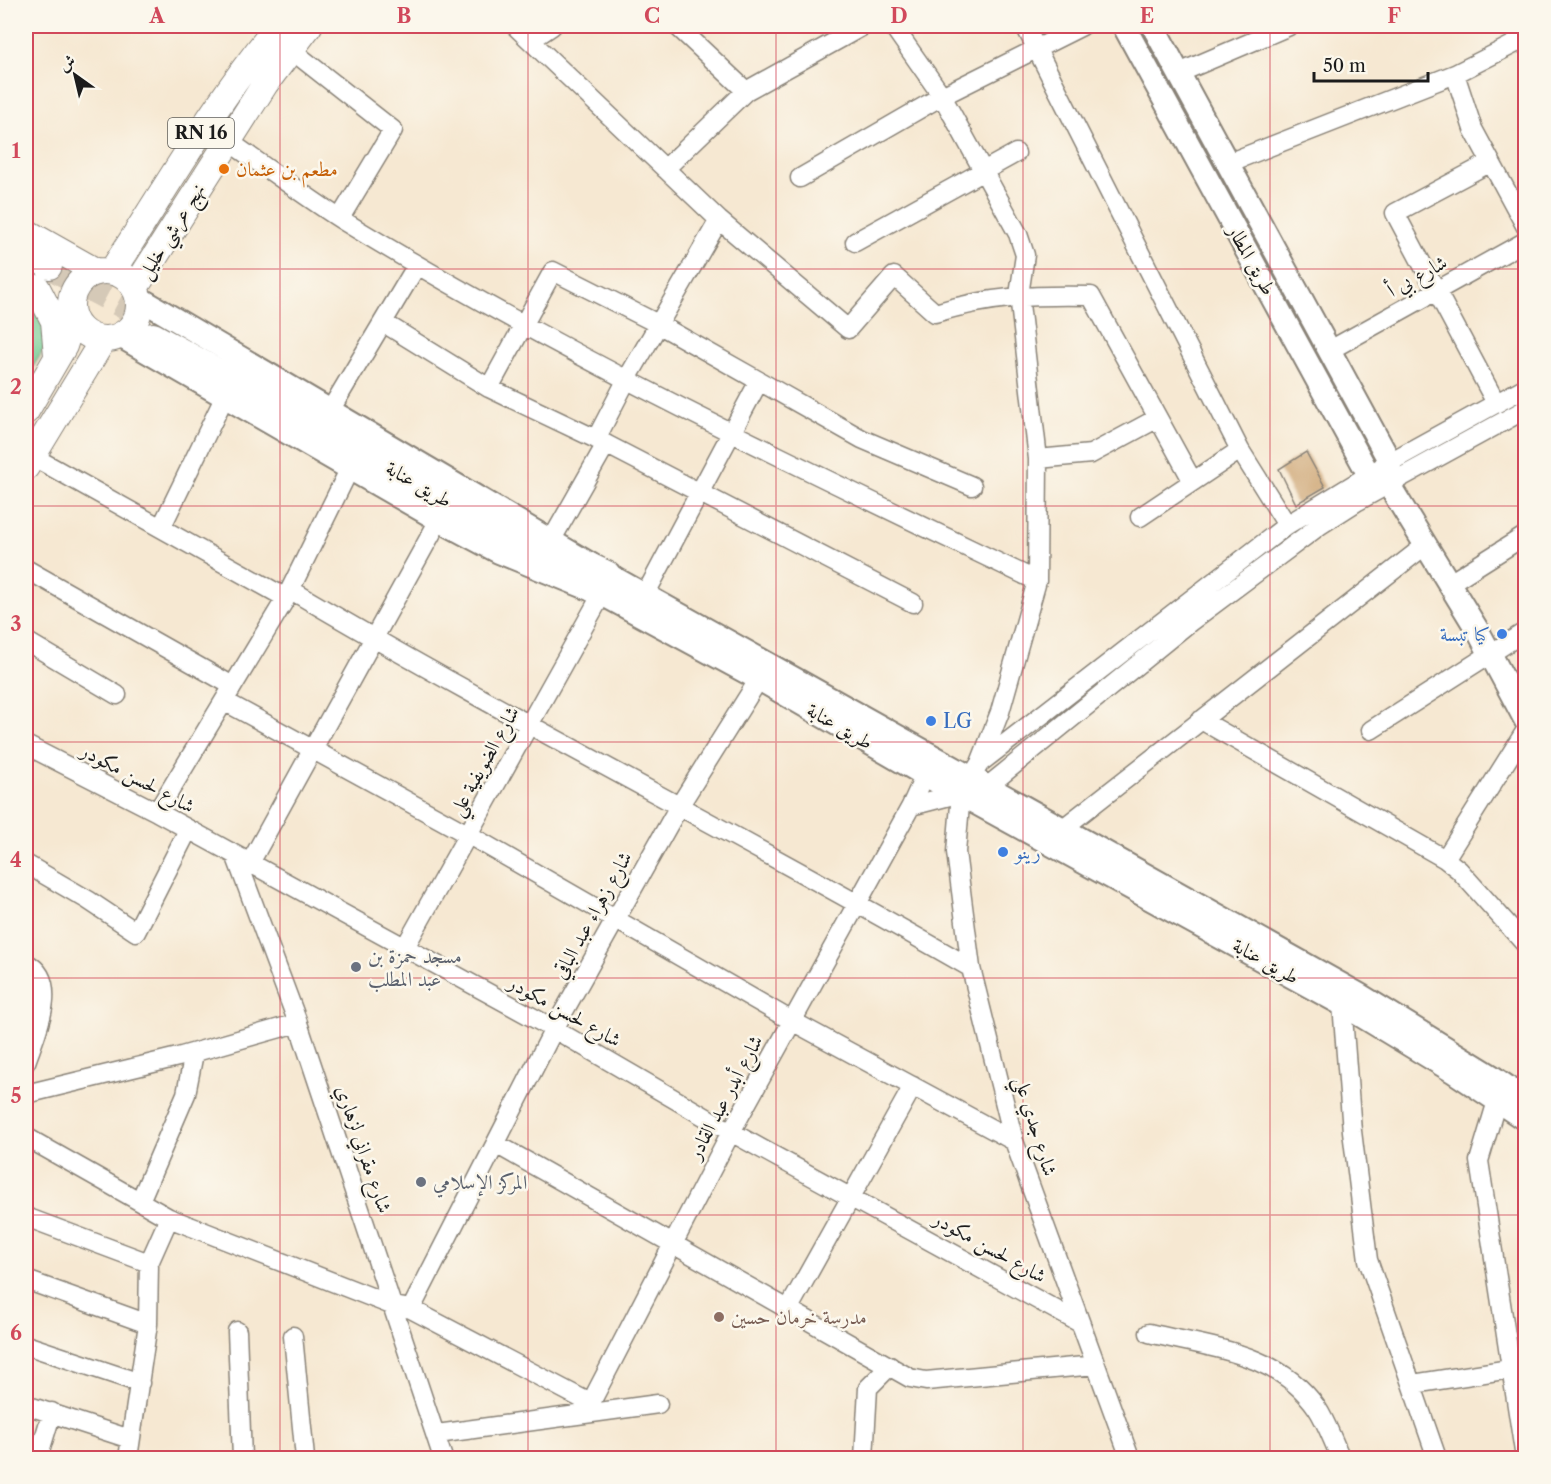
<svg xmlns="http://www.w3.org/2000/svg" width="1551" height="1484" viewBox="0 0 1551 1484" font-family="'Libre Caslon Text',Amiri,serif">
<style>
.green{fill:#70cb92;stroke:#467457;stroke-width:1.5}
.building{fill:#cea674}
.lines{fill:none;stroke-linecap:round;stroke-linejoin:round}
.highway-tunnel{stroke:#d5c9b7;stroke-width:26;stroke-dasharray:26 13;stroke-linecap:butt}
.minor-casing{stroke:#898277;stroke-width:21}
.major-casing{stroke:#898277;stroke-width:26}
.highway-casing{stroke:#898277;stroke-width:28}
.minor{stroke:#fff;stroke-width:18}
.major{stroke:#fff;stroke-width:22}
.highway{stroke:#fff;stroke-width:26}
.grid{fill:none;stroke:#d1495b;stroke-width:1.5;stroke-opacity:0.55}
.food-dot{fill:#e8710a;stroke:#fbf7ec;stroke-width:2}
.shop-dot{fill:#3f7fe0;stroke:#fbf7ec;stroke-width:2}
.worship-dot{fill:#6b7280;stroke:#fbf7ec;stroke-width:2}
.education-dot{fill:#8d6e63;stroke:#fbf7ec;stroke-width:2}
.labels{text-anchor:middle;stroke-width:5;stroke-linejoin:round;paint-order:stroke}
.shield{fill:#fbf7ec;stroke:#5f5e5a;stroke-width:1.5}
.shield-label{font-size:18px;font-weight:bold;fill:#1c1c1c}
.food-label{font-size:20px;fill:#c56008;stroke:#fbf7ec;text-anchor:start}
.street-label{font-size:20px;fill:#1c1c1c;stroke:#fbf7ec}
.shop-label{font-size:20px;fill:#366cbe;stroke:#fbf7ec;text-anchor:start}
.worship-label{font-size:20px;fill:#5b616d;stroke:#fbf7ec;text-anchor:start}
.education-label{font-size:20px;fill:#785e54;stroke:#fbf7ec;text-anchor:start}
.neatline{fill:none;stroke:#d1495b;stroke-width:2}
.grid-label{font-size:20px;text-anchor:middle;font-weight:bold;fill:#d1495b}
</style>
<rect width="100%" height="100%" fill="#fbf7ec"/>
<filter id="ink" filterUnits="userSpaceOnUse"><feTurbulence type="fractalNoise" baseFrequency=".0167" numOctaves="2"/><feDisplacementMap in="SourceGraphic" scale="12" xChannelSelector="R" yChannelSelector="G"/><feConvolveMatrix kernelMatrix="1 2 1 2 8 2 1 2 1" color-interpolation-filters="sRGB"/></filter>
<filter id="wash" filterUnits="userSpaceOnUse"><feTurbulence type="fractalNoise" baseFrequency=".008" numOctaves="4" result="noise"/><feDisplacementMap in="SourceGraphic" scale="24" xChannelSelector="R" yChannelSelector="G"/><feGaussianBlur stdDeviation="1.35" result="paint"/><feColorMatrix in="noise" values="0 0 0 0 0 0 0 0 0 0 0 0 0 0 0 0 0 1.4 0 .05"/><feComposite in="paint" operator="in"/></filter>
<g filter="url(#wash)">
<rect width="100%" height="100%" fill="#f6e8d2"/>
<path class="green" d="M 26,290 L 46,314 L 45,348 L 26,378 Z"/>
<g id="blocks">
<path class="building" d="M 1306,452 L 1325,487 L 1296,504 L 1279,469 Z"/>
</g>
</g>
<g filter="url(#ink)">
<use href="#blocks" fill-opacity="0" stroke="#898277" stroke-width="1.5"/>
<g class="lines">
<path class="highway-tunnel" d="M 49,266 L 159,325"/>
<defs>
<path id="minor" d="M 515,26 L 719,220 L 848,329 L 894,276 L 935,313 C 991,296 1033,295 1091,296 L 1192,480
M 677,26 L 746,91
M 893,26 L 942,96 L 1018,234 L 1025,255 L 1019,295 L 1038,459 L 1037,581 L 1000,712 L 980,763
M 1025,26 L 1240,450 L 1287,525
M 531,40 L 552,26
M 290,49 L 393,130 L 340,218
M 1179,73 L 1289,26
M 1455,74 L 1473,129 L 1526,227
M 228,141 C 266,167 303,195 342,220 C 565,357 802,468 1037,581
M 1491,162 L 1395,213 L 1496,403
M 1228,163 L 1455,74 L 1526,38
M 665,169 L 746,91 L 863,26
M 800,178 L 942,96 L 1082,26
M 855,242 L 1016,153
M 384,323 L 489,388 L 596,439 L 913,603
M 1330,350 L 1526,241
M 489,388 L 553,271 L 658,324 L 862,439 L 972,486
M 331,409 L 417,265
M 596,439 L 627,379 L 719,220
M 32,456 L 286,598
M 1038,459 L 1091,454 L 1158,418
M 1140,517 L 1240,450
M 161,528 L 225,396
M 551,541 L 606,444
M 26,569 L 231,685
M 1450,583 L 1526,535
M 291,590 C 514,722 746,838 971,968
M 645,595 L 759,381
M 26,641 L 117,695
M 224,701 L 469,835 L 792,1021 L 1014,1141
M 1201,720 L 1445,859 L 1459,870 L 1526,945
M 1371,730 L 1526,631
M 26,745 L 157,812 L 554,1029 L 731,1132 L 1080,1323
M 925,775 L 911,806 L 988,786 L 1190,622 L 1319,526 L 1358,501 L 1526,409
M 157,812 L 286,598 L 349,470
M 1062,829 L 1427,544
M 236,857 L 298,1023 L 443,1458
M 1445,859 L 1526,730
M 250,863 L 439,520
M 26,864 L 88,900 L 136,932 L 188,830
M 404,949 L 602,594
M 26,963 C 62,981 35,1035 26,1062
M 1342,1004 L 1352,1131 L 1368,1260 L 1437,1458
M 26,1094 L 178,1057 L 298,1023
M 1497,1101 L 1479,1161 L 1525,1458
M 26,1137 L 169,1218 L 394,1306 L 411,1309 L 590,1403
M 496,1144 L 910,1378 L 926,1381 L 1095,1365
M 140,1201 L 186,1094 L 194,1053
M 26,1217 L 149,1263
M 26,1280 L 148,1324
M 789,1308 L 913,1086
M 411,1309 L 554,1029 L 678,808 L 759,679
M 237,1331 L 242,1458
M 1149,1333 C 1211,1348 1278,1352 1317,1408 C 1327,1423 1333,1442 1341,1458
M 293,1336 L 305,1458
M 26,1345 L 140,1383
M 1413,1384 L 1510,1369
M 26,1405 L 130,1439
M 585,1414 L 731,1132 L 911,806
M 437,1434 L 658,1404
M 38,1458 L 52,1412
M 128,1458 L 148,1324 L 149,1263 L 169,1218
M 864,1458 L 868,1388 L 890,1366
M 1130,1458 L 1014,1141 L 971,968 L 956,852 L 961,793 L 980,763 L 1287,525 L 1390,462 L 1526,387"/>
<path id="major" d="M 1124,26 L 1369,475 L 1389,485 L 1390,462 L 1153,26
M 139,298 L 607,574 L 1360,995 L 1490,1075 L 1526,1100
M 120,336 L 439,520 L 499,552 L 602,594 L 759,679 L 925,775 L 1342,1004 L 1454,1072 L 1526,1120
M 1389,485 L 1478,631 L 1526,721"/>
<path id="highway" d="M 26,232 L 97,272
M 26,253 L 49,266
M71 305a34 34 0 1 1 68 0a34 34 0 1 1-68 0Z
M 112,271 C 166,189 215,101 278,26
M 37,288 L 54,321 L 57,355
M 135,288 L 265,84 L 309,26
M 153,336 L 414,480 L 602,594
M 26,411 L 64,346 L 73,318
M 26,467 L 103,340
M 567,556 L 607,574"/>
</defs>
<use href="#minor" class="minor-casing"/>
<use href="#major" class="major-casing"/>
<use href="#highway" class="highway-casing"/>
<use href="#minor" class="minor"/>
<use href="#major" class="major"/>
<use href="#highway" class="highway"/>
</g>
</g>
<path class="grid" d="M 280,26 L 280,1458M 528,26 L 528,1458M 776,26 L 776,1458M 1023,26 L 1023,1458M 1270,26 L 1270,1458M 26,269 L 1526,269M 26,506 L 1526,506M 26,742 L 1526,742M 26,978 L 1526,978M 26,1215 L 1526,1215"/>
<circle class="food-dot" cx="224" cy="169" r="6"/>
<g class="shop-dot">
<circle cx="1502" cy="634" r="6"/>
<circle cx="931" cy="721" r="6"/>
<circle cx="1003" cy="852" r="6"/>
</g>
<g class="worship-dot">
<circle cx="356" cy="967" r="6"/>
<circle cx="421" cy="1182" r="6"/>
</g>
<circle class="education-dot" cx="719" cy="1317" r="6"/>
<g class="labels">
<rect class="shield" x="168" y="118" width="66" height="30" rx="4.5"/>
<g class="shield-label">
<text x="201" y="139">RN 16</text>
</g>
<g class="food-label">
<text x="236" y="176">مطعم بن عثمان</text>
</g>
<g class="street-label">
<text transform="translate(171 231) rotate(-58)" y="7">نهج عرشي خليل</text>
<text transform="translate(1252 260) rotate(61)" y="7">طريق المطار</text>
<text transform="translate(1417 276) rotate(-29)" y="7">شارع بي أ</text>
<text transform="translate(419 484) rotate(30)" y="7">طريق عنابة</text>
<text transform="translate(840 726) rotate(30)" y="7">طريق عنابة</text>
<text transform="translate(484 761) rotate(-61)" y="7">شارع الضويفية علي</text>
<text transform="translate(138 778) rotate(28)" y="7">شارع لحسن مكودر</text>
<text transform="translate(592 915) rotate(-61)" y="7">شارع زهراء عبد الباقي</text>
<text transform="translate(1266 961) rotate(29)" y="7">طريق عنابة</text>
<text transform="translate(565 1011) rotate(29)" y="7">شارع لحسن مكودر</text>
<text transform="translate(725 1097) rotate(-62)" y="7">شارع أبدر عبد القادر</text>
<text transform="translate(1036 1126) rotate(73)" y="7">شارع جدي علي</text>
<text transform="translate(364 1149) rotate(71)" y="7">شارع مقراني لزهاري</text>
<text transform="translate(990 1247) rotate(29)" y="7">شارع لحسن مكودر</text>
</g>
<g class="shop-label">
<text x="1490" y="641" text-anchor="end">كيا تبسة</text>
<text x="943" y="728">LG</text>
<text x="1015" y="859">رينو</text>
</g>
<g class="worship-label">
<text x="368" y="963">مسجد حمزة بن<tspan x="368" dy="23">عبد المطلب</tspan></text>
<text x="433" y="1189">المركز الإسلامي</text>
</g>
<g class="education-label">
<text x="731" y="1324">مدرسة خرمان حسين</text>
</g>
</g>
<rect width="1551" height="1484" fill="none" stroke="#fbf7ec" stroke-width="66"/>
<g transform="translate(75 75) rotate(326)" stroke="#fbf7ec" stroke-width="4.5" paint-order="stroke">
<path d="M0-4.5L10 22L0 15L-10 22Z" fill="#1c1c1c"/>
<text y="-9" font-size="16" font-weight="bold" text-anchor="middle" fill="#1c1c1c">ش</text>
</g>
<path d="M1314 72v9h114v-9" fill="none" stroke="#1c1c1c" stroke-width="3"/>
<text x="1323" y="72" font-size="18" fill="#1c1c1c" stroke="#fbf7ec" stroke-width="4.5" paint-order="stroke">50 m</text>
<rect x="33" y="33" width="1485" height="1418" class="neatline"/>
<g class="grid-label">
<text x="157" y="23">A</text>
<text x="404" y="23">B</text>
<text x="652" y="23">C</text>
<text x="899" y="23">D</text>
<text x="1147" y="23">E</text>
<text x="1394" y="23">F</text>
<text x="16" y="158">1</text>
<text x="16" y="394">2</text>
<text x="16" y="631">3</text>
<text x="16" y="867">4</text>
<text x="16" y="1103">5</text>
<text x="16" y="1340">6</text>
</g>
</svg>
